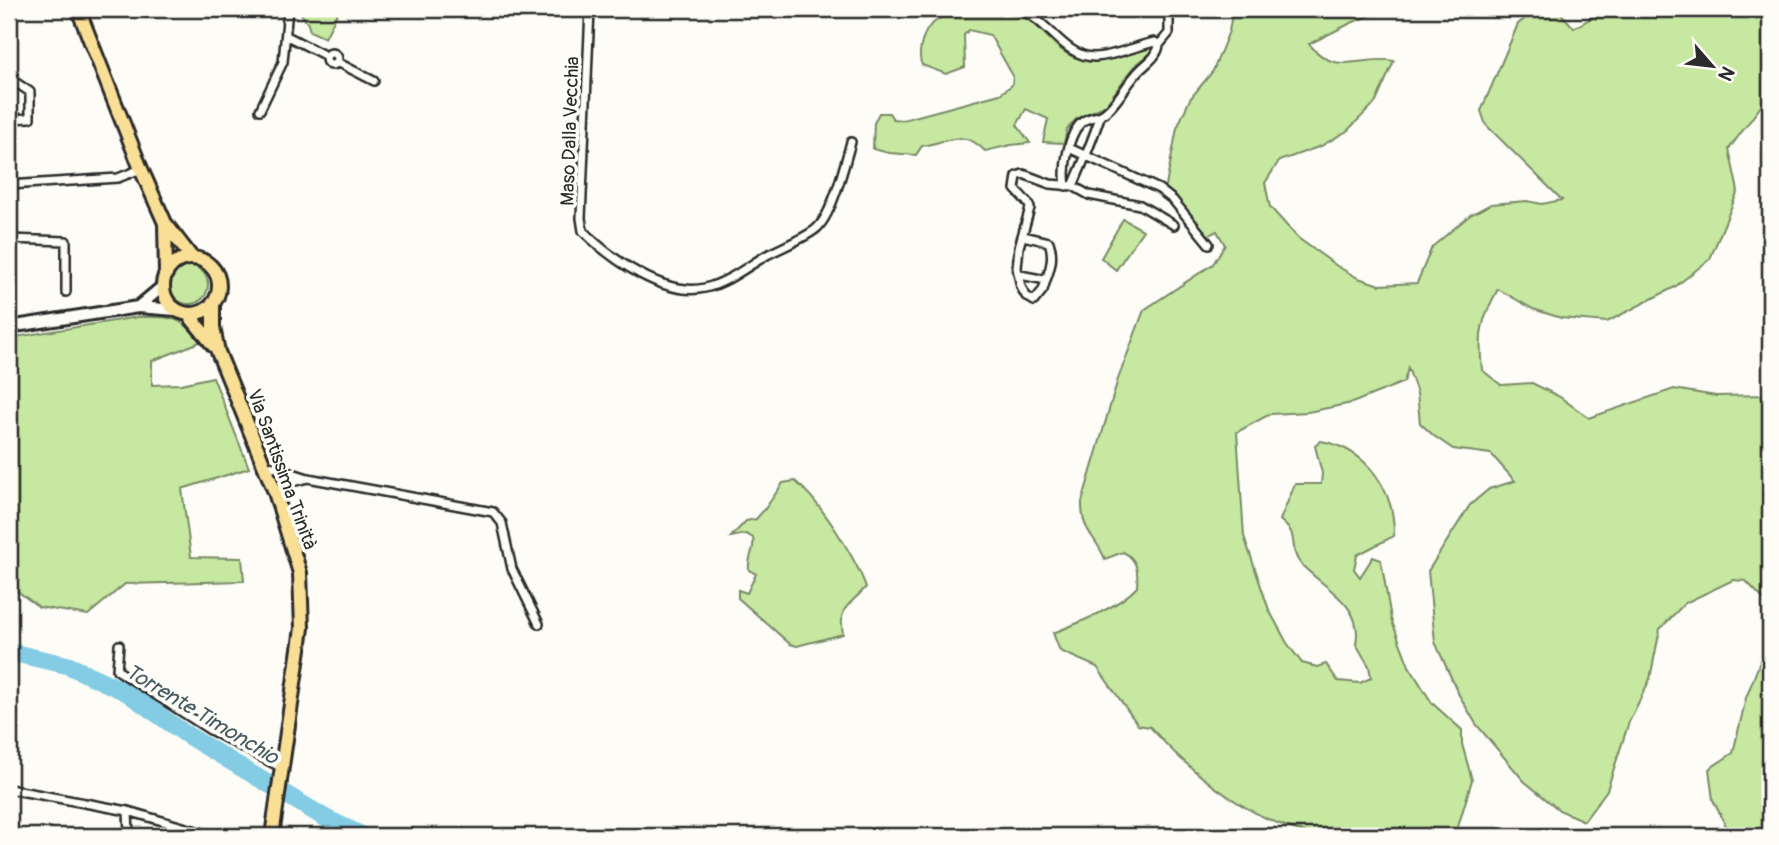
<svg xmlns="http://www.w3.org/2000/svg" width="1779" height="845" viewBox="0 0 1779 845" font-family="Pangolin,sans-serif">
<style>
.green{fill:#c6e8a1;stroke:#788a66;stroke-width:2}
.lines{fill:none;stroke-linecap:round;stroke-linejoin:round}
.river{stroke:#83cce3;stroke-width:18}
.minor-casing{stroke:#2b2b2b;stroke-width:12}
.secondary-casing{stroke:#2b2b2b;stroke-width:16}
.primary-casing{stroke:#2b2b2b;stroke-width:18}
.minor{stroke:#fdfcf7;stroke-width:7}
.secondary{stroke:#fdfcf7;stroke-width:10}
.primary{stroke:#f9df96;stroke-width:12}
.labels{text-anchor:middle;stroke-width:7;stroke-linejoin:round;paint-order:stroke}
.street-label{font-size:19px;fill:#2b2b2b;stroke:#fdfcf7}
.water-label{font-size:21px;font-style:italic;fill:#455b62;stroke:#fdfcf7}
</style>
<rect width="100%" height="100%" fill="#fdfcf7"/>
<filter id="ink" filterUnits="userSpaceOnUse"><feTurbulence type="fractalNoise" baseFrequency=".0143" numOctaves="2"/><feDisplacementMap in="SourceGraphic" scale="14" xChannelSelector="R" yChannelSelector="G"/><feConvolveMatrix kernelMatrix="1 2 1 2 8 2 1 2 1" color-interpolation-filters="sRGB"/></filter>
<g filter="url(#ink)">
<path class="green" d="M 298,9 L 333,9 L 339,10 L 325,38 L 310,31 L 308,24 Z
M 950,9 C 967,9 995,5 1011,9 C 1038,16 1052,54 1081,59 C 1102,62 1135,49 1156,45 L 1154,51 L 1137,64 L 1126,77 L 1106,105 L 1076,119 L 1067,129 L 1064,143 L 1043,142 L 1048,119 L 1026,109 L 1017,125 L 1030,143 L 1011,145 L 985,151 C 963,128 948,142 922,146 L 916,155 L 889,153 L 873,149 L 874,123 L 879,113 L 889,113 L 893,119 L 903,120 L 1000,94 L 1012,85 L 1013,76 L 990,35 L 969,30 L 964,35 L 965,67 L 946,74 L 922,65 C 917,56 922,36 929,27 C 935,20 945,17 950,9 Z
M 1233,9 L 1376,9 L 1374,14 L 1351,23 L 1309,44 C 1338,79 1360,54 1394,61 L 1376,102 L 1347,131 L 1321,146 L 1279,161 L 1265,183 L 1270,207 L 1298,238 L 1337,266 L 1358,278 L 1380,285 L 1417,283 L 1432,247 L 1470,215 L 1491,204 L 1527,201 L 1542,204 L 1562,200 L 1486,125 L 1481,111 L 1518,24 L 1534,12 L 1557,9 L 1574,28 L 1607,9 L 1770,9 L 1770,94 L 1729,149 L 1738,191 L 1710,259 L 1675,287 L 1607,322 L 1561,318 L 1533,309 L 1498,289 C 1481,320 1478,334 1482,370 L 1501,385 L 1532,383 L 1560,397 L 1589,418 L 1674,389 L 1716,396 L 1770,395 L 1770,606 L 1746,581 L 1733,580 L 1685,603 L 1660,629 L 1650,679 L 1629,722 L 1607,790 L 1584,821 L 1559,810 L 1524,781 L 1476,724 L 1459,695 L 1435,642 L 1428,571 L 1470,505 L 1489,489 L 1515,481 L 1491,454 L 1453,449 L 1434,436 L 1420,423 L 1417,393 L 1408,368 L 1404,382 L 1352,403 L 1308,412 L 1270,414 L 1237,432 L 1244,536 L 1269,610 L 1287,643 L 1302,663 L 1317,667 L 1326,664 L 1338,681 L 1360,683 L 1371,678 L 1369,666 L 1356,644 C 1364,604 1323,588 1300,563 C 1292,554 1295,542 1291,532 C 1289,528 1283,523 1280,520 L 1295,484 L 1321,484 L 1322,473 L 1315,446 L 1321,441 C 1367,449 1395,490 1394,536 L 1357,555 L 1354,569 L 1360,577 L 1373,557 L 1381,560 L 1391,619 L 1409,666 L 1432,703 L 1462,730 L 1462,744 L 1472,780 L 1457,830 L 1459,836 L 1322,836 C 1267,827 1216,792 1176,754 C 1167,746 1159,736 1150,727 L 1138,725 L 1097,667 L 1060,651 L 1053,633 C 1079,623 1119,607 1137,587 C 1138,572 1138,559 1123,552 L 1105,559 C 1095,535 1081,531 1082,502 L 1118,379 L 1144,310 L 1213,264 L 1225,245 L 1217,231 L 1209,235 L 1203,233 L 1165,191 L 1177,128 L 1190,99 L 1213,71 L 1229,31 Z
M 1123,219 L 1143,230 L 1116,270 L 1101,258 Z
M170 285a19 19 0 1 1 38 0a19 19 0 1 1-38 0Z
M 138,317 C 169,317 181,314 200,342 L 152,361 L 152,385 L 181,384 L 213,377 L 249,468 L 182,489 L 191,557 L 242,558 L 244,581 L 125,584 L 88,615 L 39,607 L 9,585 L 9,338 Z
M 795,481 C 820,501 855,557 866,587 C 849,607 838,605 843,634 L 797,646 L 790,644 L 738,598 L 738,590 L 747,593 L 756,574 L 749,570 C 747,558 756,549 753,538 L 746,534 L 731,537 L 746,521 L 756,519 L 765,509 L 783,483 Z
M 1770,627 L 1770,836 L 1731,836 L 1713,800 L 1709,769 L 1733,753 L 1746,698 L 1766,646 Z"/>
<g class="lines">
<path class="river" d="M 9,652 L 67,665 L 126,692 L 187,735 L 327,819 L 363,836"/>
<defs>
<path id="minor" d="M 590,9 L 581,218 L 583,231 C 611,259 664,297 705,288 C 727,283 748,266 767,255 C 780,248 810,236 818,227 C 833,212 845,163 851,142
M 1016,9 C 1049,18 1062,57 1095,57 C 1116,56 1135,46 1155,42 L 1159,45 C 1158,56 1147,63 1140,70 C 1128,82 1121,97 1109,109 C 1099,119 1095,115 1085,120 C 1068,130 1063,168 1066,186
M 287,36 L 326,56
M 1159,45 L 1169,33 L 1169,9
M326 59a6 6 0 1 1 12 0a6 6 0 1 1-12 0Z
M 337,62 L 374,81
M 9,78 L 30,92 L 30,118 L 9,119
M 260,110 L 283,62 L 288,9
M 1069,148 L 1159,189 L 1173,200 L 1209,244
M 9,185 L 118,178 L 141,169
M 1073,186 L 1089,195 L 1140,205 L 1174,225
M 9,239 L 66,241 L 66,292
M 1020,275 L 1046,280 C 1051,267 1054,255 1049,242 L 1023,236
M 1046,280 L 1043,290 L 1034,301 L 1026,296 L 1021,287 L 1017,268 L 1019,247 L 1030,208 L 1028,203 L 1015,189 L 1017,176 L 1023,174 L 1050,184 L 1073,186 C 1083,163 1092,141 1100,117
M 264,464 L 308,478
M 275,492 L 288,483 L 308,478 L 493,512 L 502,523 L 512,569 L 539,624
M 119,645 L 117,670 L 210,730 L 282,768
M 9,789 L 128,811 L 214,836
M 128,811 L 129,836"/>
<path id="secondary" d="M 138,307 L 162,287
M 9,327 L 138,307 L 176,310"/>
<path id="primary" d="M 78,9 L 141,169 L 165,223 L 192,258
M 165,223 L 166,273
M163 286a28 28 0 1 1 56 0a28 28 0 1 1-56 0Z
M 213,303 L 213,327 L 218,352 L 275,492 L 300,573 L 302,628 L 272,836
M 188,314 L 214,346"/>
</defs>
<use href="#minor" class="minor-casing"/>
<use href="#secondary" class="secondary-casing"/>
<use href="#primary" class="primary-casing"/>
<use href="#minor" class="minor"/>
<use href="#secondary" class="secondary"/>
<use href="#primary" class="primary"/>
</g>
</g>
<g class="labels">
<g class="street-label">
<text transform="translate(569 131) rotate(-88)" y="7">Maso Dalla Vecchia</text>
<text transform="translate(283 469) rotate(70)" y="7">Via Santissima Trinità</text>
</g>
<g class="water-label">
<text transform="translate(202 714) rotate(31)" y="7">Torrente Timonchio</text>
</g>
</g>
<rect width="1779" height="845" fill="none" stroke="#fdfcf7" stroke-width="35"/>
<rect x="18" y="18" width="1744" height="810" fill="none" stroke="#2b2b2b" stroke-width="2.5" filter="url(#ink)"/>
<g transform="translate(1712 66) rotate(118)" stroke="#fdfcf7" stroke-width="5" paint-order="stroke">
<path d="M0-5L12 26L0 18L-12 26Z" fill="#2b2b2b"/>
<text y="-10" font-size="19" font-weight="bold" text-anchor="middle" fill="#2b2b2b">N</text>
</g>
</svg>
